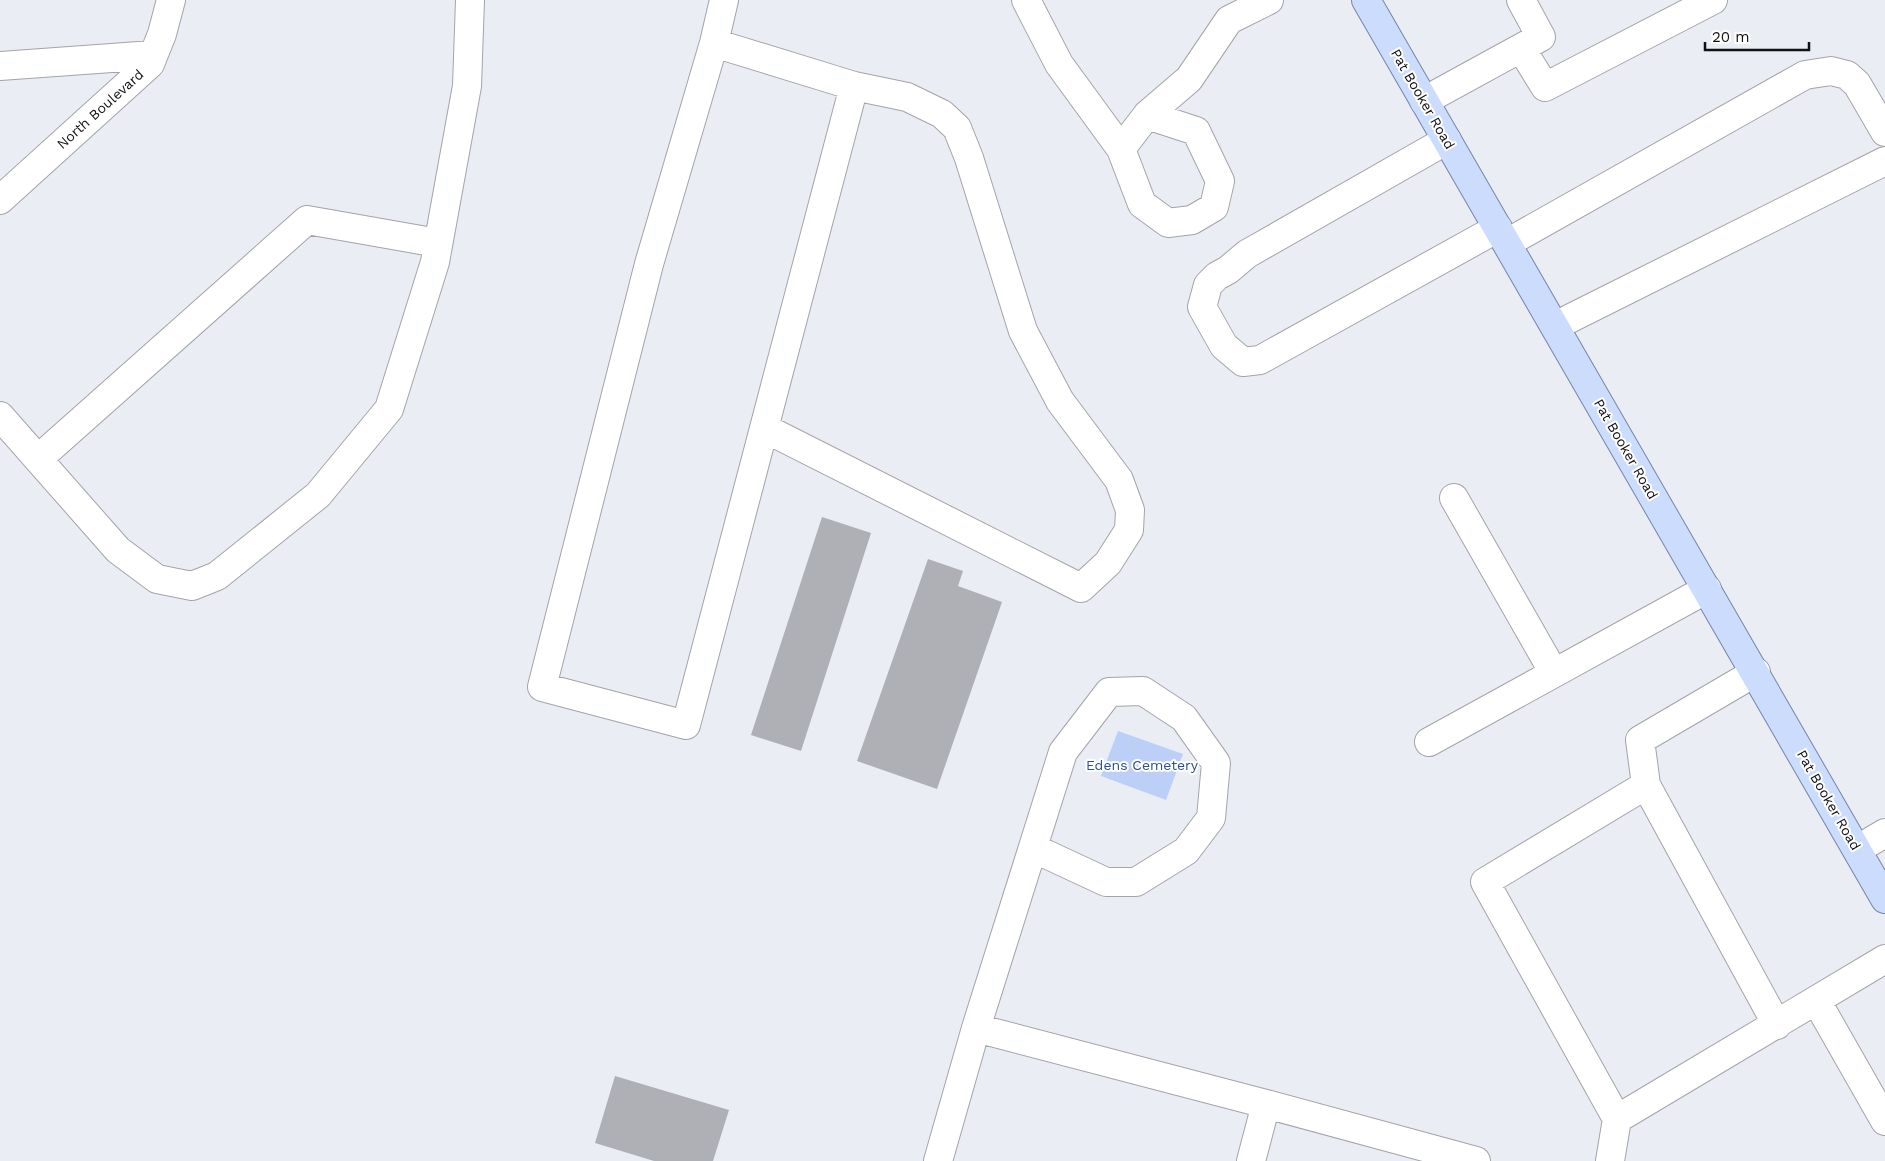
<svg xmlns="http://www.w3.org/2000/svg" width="1885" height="1161" viewBox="0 0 1885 1161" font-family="'Work Sans',sans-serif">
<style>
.green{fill:#bbcff7}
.building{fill:#aeb0b6}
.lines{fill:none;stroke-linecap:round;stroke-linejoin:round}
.minor-casing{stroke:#a2a4aa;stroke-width:30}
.major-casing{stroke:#7385a9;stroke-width:30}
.minor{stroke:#fff;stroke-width:28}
.major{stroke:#cbdcfc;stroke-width:28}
.labels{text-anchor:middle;stroke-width:4;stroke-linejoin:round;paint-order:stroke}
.street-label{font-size:14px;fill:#101113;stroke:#fff}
.park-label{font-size:14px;fill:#2d4d93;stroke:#fff}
</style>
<rect width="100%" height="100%" fill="#eaedf3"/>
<path class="green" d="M 1118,731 L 1183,754 L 1166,800 L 1101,776 Z"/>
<path class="building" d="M 822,517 L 871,533 L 801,751 L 751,735 Z
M 928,559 L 963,571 L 958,586 L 1002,602 L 937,789 L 857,761 Z
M 615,1076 L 729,1110 L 713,1161 L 654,1161 L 595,1143 Z"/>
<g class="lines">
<defs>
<path id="minor" d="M 1026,0 L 1059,64 L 1121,149
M 714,43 L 854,86 L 686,725 L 542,687 L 649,264 L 714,43 L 724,0
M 1521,48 L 1545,87 L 1713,0
M 0,66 L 153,55
M 1424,101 L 1541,37 L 1521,0
M 1147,115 L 1196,131 L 1220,181 L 1214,207 L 1192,220 L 1168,223 L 1142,204 L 1121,149 L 1147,115 L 1189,79 L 1229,20 L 1269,0
M 1447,140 L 1247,254 L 1228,270 L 1217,276 L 1208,285 L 1202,307 L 1224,346 L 1243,362 L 1260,360 L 1498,228
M 0,200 L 150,64 L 162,34 L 171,0
M 1507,243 L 1805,75 L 1831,71 L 1847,75 L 1857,84 L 1885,132
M 1555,326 L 1885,161
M 0,416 L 118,550 L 157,579 L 192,586 L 217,576 L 318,495 L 389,409 L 435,262 L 467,86 L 470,0
M 764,428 L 1081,588 L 1108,563 L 1129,530 L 1130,510 L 1119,480 L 1060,401 L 1023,331 L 969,158 L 957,128 L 942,114 L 907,97 L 854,86
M 38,459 L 307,220 L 438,243
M 1454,498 L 1554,673
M 1429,742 L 1707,589
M 1646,785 L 1640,740 L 1756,672
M 1858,849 L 1885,833
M 1816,1000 L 1885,1121
M 1777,1025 L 1646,785 L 1485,882 L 1617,1119 L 1885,959
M 976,1028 L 1063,752 L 1109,692 L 1143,691 L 1184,718 L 1216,763 L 1211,818 L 1186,851 L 1136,882 L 1106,882 L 1033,848
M 938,1161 L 976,1028 L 1266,1104 L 1476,1161
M 1251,1161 L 1266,1104
M 1610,1161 L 1617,1119"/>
<path id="major" d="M 1366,0 L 1885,899"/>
</defs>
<use href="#minor" class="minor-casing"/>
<use href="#major" class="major-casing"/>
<use href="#minor" class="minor"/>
<use href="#major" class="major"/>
</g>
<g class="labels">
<g class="street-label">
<text transform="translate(1423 99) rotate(60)" y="5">Pat Booker Road</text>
<text transform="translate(100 109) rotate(-42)" y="5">North Boulevard</text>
<text transform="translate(1626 449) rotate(60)" y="5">Pat Booker Road</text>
<text transform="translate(1829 800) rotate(60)" y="5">Pat Booker Road</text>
</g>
<g class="park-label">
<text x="1142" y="770">Edens Cemetery</text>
</g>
</g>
<path d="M1705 42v8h104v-8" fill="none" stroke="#101113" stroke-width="2.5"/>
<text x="1712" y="42" font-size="15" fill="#101113" stroke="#ffffff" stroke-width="4" paint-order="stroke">20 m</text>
</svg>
